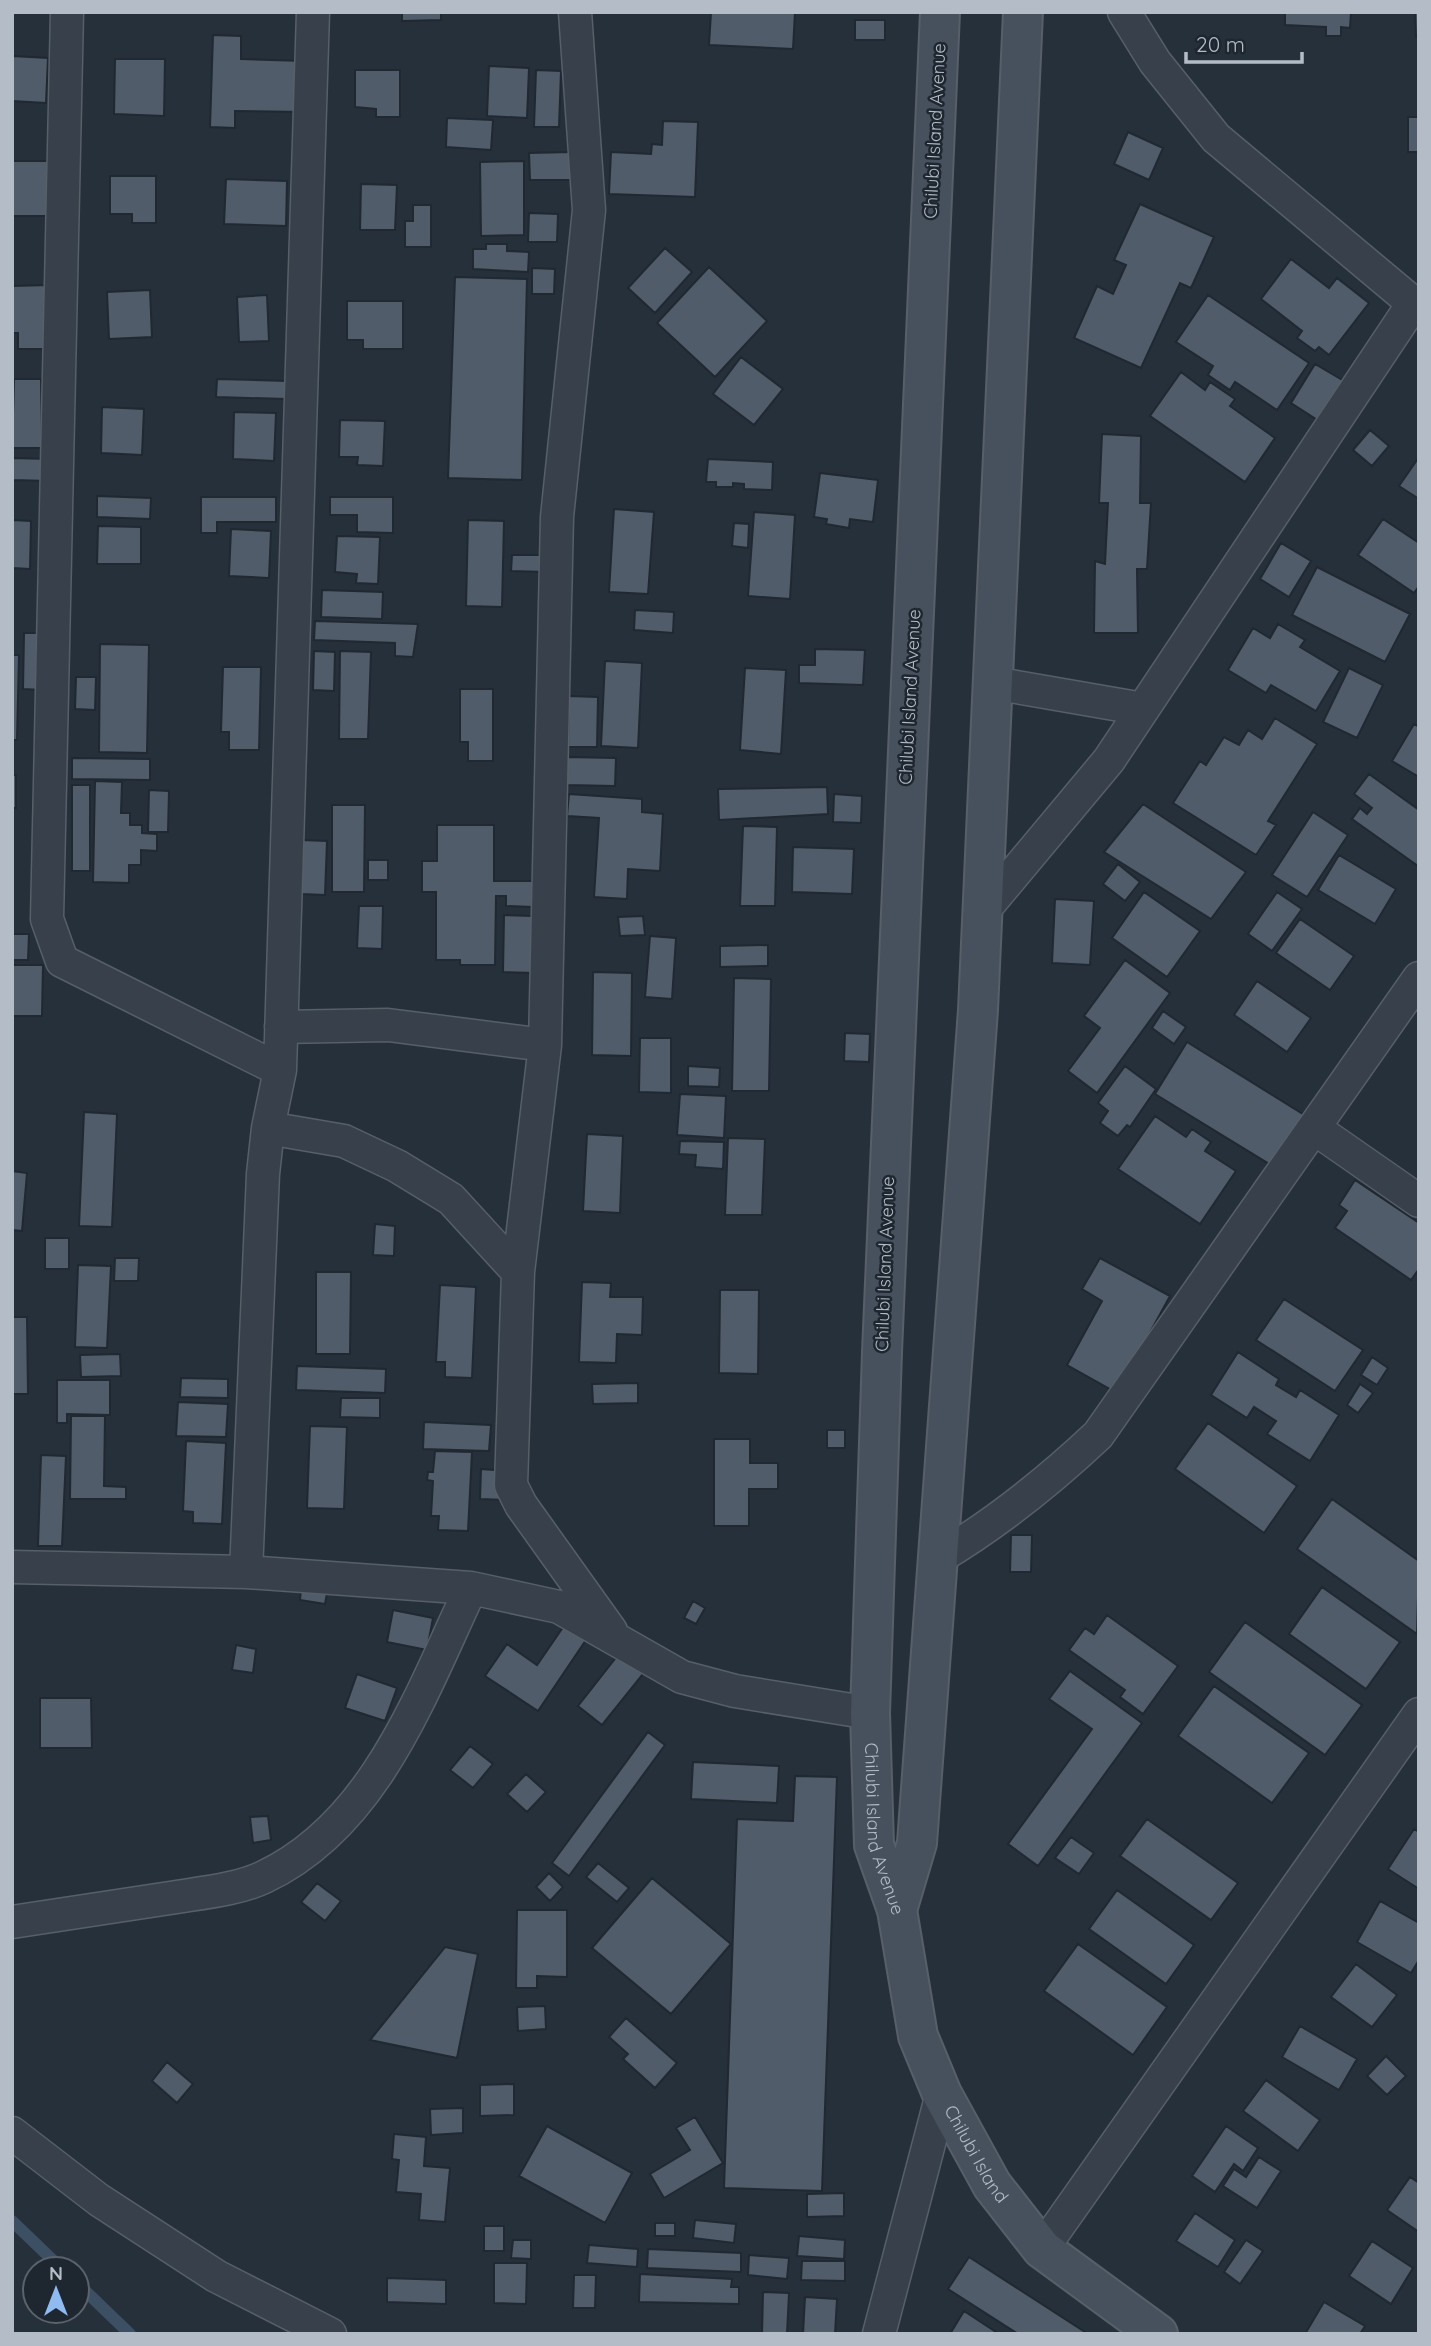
<svg xmlns="http://www.w3.org/2000/svg" width="1431" height="2346" viewBox="0 0 1431 2346" font-family="Quicksand,sans-serif">
<style>
.lines{fill:none;stroke-linecap:round;stroke-linejoin:round}
.stream{stroke:#3c4f63;stroke-width:12}
.building{fill:#505c69;stroke:#202832;stroke-width:2}
.street-casing{stroke:#575f69;stroke-width:35}
.secondary-casing{stroke:#575f69;stroke-width:42}
.street{stroke:#38414b;stroke-width:32}
.secondary{stroke:#47515e;stroke-width:38}
.labels{text-anchor:middle;stroke-width:5;stroke-linejoin:round;paint-order:stroke}
.street-label{font-size:18px;fill:#b4bcc7;stroke:#1e2630}
</style>
<rect width="100%" height="100%" fill="#25303b"/>
<g class="lines">
<path class="stream" d="M 12,2221 L 62,2269
M 77,2283 L 130,2334"/>
</g>
<path class="building" d="M 402,12 L 441,12 L 441,20 L 402,21 Z
M 711,12 L 795,12 L 793,49 L 709,45 Z
M 1285,12 L 1351,12 L 1350,28 L 1341,27 L 1341,36 L 1326,36 L 1326,27 L 1285,25 Z
M 1415,12 L 1419,12 L 1419,37 L 1416,37 Z
M 855,20 L 885,20 L 885,40 L 855,40 Z
M 213,35 L 241,36 L 241,59 L 304,61 L 302,112 L 235,111 L 235,128 L 210,127 Z
M 12,56 L 48,58 L 46,103 L 12,101 Z
M 115,59 L 165,59 L 164,116 L 114,114 Z
M 489,66 L 529,68 L 527,118 L 487,116 Z
M 355,70 L 400,70 L 400,117 L 376,117 L 376,109 L 355,107 Z
M 536,70 L 561,71 L 559,127 L 534,127 Z
M 1408,117 L 1419,117 L 1419,152 L 1408,152 Z
M 447,118 L 493,120 L 491,150 L 446,147 Z
M 663,121 L 698,122 L 695,197 L 609,194 L 611,152 L 651,154 L 652,144 L 662,145 Z
M 1128,132 L 1163,148 L 1149,180 L 1114,164 Z
M 571,152 L 571,180 L 530,180 L 529,153 Z
M 12,161 L 49,161 L 49,216 L 12,216 Z
M 524,161 L 524,235 L 481,236 L 480,162 Z
M 110,176 L 156,176 L 156,223 L 132,223 L 132,214 L 110,214 Z
M 226,179 L 287,181 L 286,226 L 224,224 Z
M 361,184 L 397,185 L 395,230 L 360,230 Z
M 1140,204 L 1214,237 L 1191,288 L 1180,283 L 1141,368 L 1074,338 L 1097,286 L 1113,294 L 1126,265 L 1114,260 Z
M 413,205 L 431,205 L 431,247 L 405,247 L 405,221 L 413,221 Z
M 529,213 L 558,214 L 557,242 L 528,242 Z
M 486,244 L 507,244 L 507,251 L 529,252 L 528,272 L 473,269 L 473,249 L 486,249 Z
M 665,248 L 692,272 L 655,313 L 628,288 Z
M 1291,259 L 1329,288 L 1337,278 L 1369,303 L 1329,355 L 1319,347 L 1315,351 L 1297,338 L 1302,331 L 1261,299 Z
M 709,267 L 767,321 L 715,377 L 657,323 Z
M 532,268 L 555,269 L 554,294 L 532,294 Z
M 455,277 L 527,279 L 522,480 L 448,478 Z
M 50,285 L 51,349 L 18,349 L 18,333 L 12,333 L 12,286 Z
M 150,290 L 152,337 L 109,339 L 107,292 Z
M 267,295 L 269,341 L 239,342 L 237,297 Z
M 1208,295 L 1309,363 L 1277,410 L 1235,382 L 1230,390 L 1208,375 L 1213,366 L 1176,342 Z
M 347,301 L 403,301 L 403,349 L 363,349 L 363,340 L 347,340 Z
M 741,357 L 783,389 L 754,425 L 713,394 Z
M 1315,364 L 1344,381 L 1319,421 L 1291,403 Z
M 1181,372 L 1205,390 L 1210,382 L 1235,399 L 1230,406 L 1275,438 L 1245,482 L 1150,416 Z
M 14,379 L 41,379 L 42,448 L 12,448 Z
M 217,379 L 287,381 L 286,399 L 216,397 Z
M 102,407 L 144,409 L 142,455 L 101,453 Z
M 234,412 L 276,413 L 274,461 L 233,459 Z
M 340,420 L 385,421 L 383,466 L 357,465 L 358,457 L 339,457 Z
M 1370,430 L 1389,446 L 1372,466 L 1353,450 Z
M 1102,434 L 1141,436 L 1140,503 L 1151,503 L 1147,569 L 1137,569 L 1138,633 L 1094,633 L 1095,561 L 1105,564 L 1108,503 L 1099,503 Z
M 1419,457 L 1419,499 L 1399,486 Z
M 12,458 L 49,459 L 49,481 L 12,480 Z
M 708,459 L 773,462 L 772,490 L 744,489 L 744,484 L 733,483 L 733,487 L 716,487 L 716,482 L 706,482 Z
M 820,473 L 878,480 L 873,522 L 850,519 L 849,528 L 826,524 L 827,519 L 814,517 Z
M 97,496 L 151,498 L 150,519 L 97,517 Z
M 201,497 L 276,497 L 276,522 L 217,522 L 217,533 L 201,533 Z
M 330,497 L 393,497 L 393,533 L 357,532 L 357,515 L 330,515 Z
M 614,509 L 654,512 L 648,594 L 609,592 Z
M 754,512 L 795,515 L 790,599 L 748,596 Z
M 1383,519 L 1419,543 L 1419,586 L 1414,593 L 1358,555 Z
M 12,520 L 31,521 L 30,569 L 12,568 Z
M 468,520 L 504,521 L 502,607 L 466,606 Z
M 734,523 L 749,524 L 748,548 L 732,546 Z
M 98,526 L 141,527 L 141,564 L 97,564 Z
M 231,529 L 271,531 L 269,578 L 229,576 Z
M 337,536 L 380,537 L 378,584 L 356,583 L 357,574 L 335,572 Z
M 1281,543 L 1311,561 L 1289,597 L 1260,579 Z
M 512,555 L 546,555 L 545,572 L 511,571 Z
M 1317,567 L 1410,614 L 1385,662 L 1292,615 Z
M 322,590 L 383,592 L 382,619 L 321,617 Z
M 635,610 L 674,612 L 673,633 L 634,630 Z
M 315,621 L 418,624 L 413,657 L 395,656 L 395,643 L 314,640 Z
M 1278,624 L 1305,640 L 1300,647 L 1340,671 L 1316,711 L 1271,685 L 1266,693 L 1228,670 L 1253,628 L 1270,638 Z
M 24,633 L 44,633 L 42,690 L 23,689 Z
M 100,644 L 149,645 L 147,753 L 99,752 Z
M 815,649 L 865,650 L 863,685 L 799,683 L 799,665 L 815,665 Z
M 314,651 L 335,652 L 334,691 L 313,690 Z
M 340,651 L 371,652 L 368,739 L 339,739 Z
M 12,655 L 19,655 L 17,740 L 12,740 Z
M 605,661 L 642,663 L 638,748 L 601,746 Z
M 223,667 L 261,667 L 259,750 L 229,750 L 229,732 L 221,732 Z
M 745,668 L 786,670 L 781,754 L 740,750 Z
M 1349,668 L 1383,685 L 1357,738 L 1323,722 Z
M 76,677 L 96,677 L 95,710 L 75,709 Z
M 460,689 L 493,689 L 493,761 L 468,761 L 468,742 L 460,742 Z
M 569,696 L 598,697 L 597,747 L 568,747 Z
M 1275,718 L 1317,744 L 1268,821 L 1276,825 L 1256,855 L 1173,803 L 1200,761 L 1206,765 L 1224,737 L 1239,745 L 1248,730 L 1262,739 Z
M 1414,724 L 1419,727 L 1419,777 L 1392,761 Z
M 567,757 L 616,758 L 615,786 L 567,785 Z
M 72,758 L 150,759 L 150,780 L 72,779 Z
M 1369,774 L 1419,810 L 1418,866 L 1352,819 L 1360,808 L 1367,814 L 1372,808 L 1354,794 Z
M 12,775 L 16,775 L 16,808 L 12,808 Z
M 95,781 L 122,782 L 121,813 L 130,813 L 130,825 L 142,825 L 142,833 L 157,834 L 157,851 L 141,850 L 141,865 L 129,865 L 129,883 L 93,882 Z
M 72,785 L 90,785 L 90,871 L 72,871 Z
M 827,787 L 828,814 L 719,820 L 718,789 Z
M 149,790 L 169,791 L 168,832 L 148,832 Z
M 569,794 L 642,799 L 642,812 L 663,814 L 660,871 L 628,869 L 627,899 L 594,897 L 599,818 L 567,816 Z
M 834,794 L 862,796 L 861,823 L 833,822 Z
M 1143,804 L 1246,872 L 1211,919 L 1104,852 Z
M 332,805 L 365,805 L 364,892 L 332,892 Z
M 1313,812 L 1348,835 L 1307,897 L 1272,875 Z
M 437,825 L 494,825 L 494,881 L 534,881 L 533,907 L 506,906 L 506,896 L 496,896 L 495,965 L 460,965 L 460,960 L 436,960 L 436,892 L 422,892 L 422,861 L 437,861 Z
M 743,826 L 777,827 L 775,906 L 740,906 Z
M 302,840 L 327,841 L 325,895 L 301,894 Z
M 793,847 L 854,849 L 852,894 L 792,892 Z
M 1339,855 L 1396,889 L 1375,924 L 1318,890 Z
M 368,860 L 388,860 L 388,880 L 368,880 Z
M 1118,864 L 1140,882 L 1125,901 L 1103,884 Z
M 1144,892 L 1200,931 L 1167,977 L 1112,938 Z
M 1277,892 L 1302,909 L 1272,951 L 1248,934 Z
M 1055,899 L 1094,901 L 1090,965 L 1052,963 Z
M 359,906 L 383,906 L 382,949 L 357,948 Z
M 504,915 L 534,916 L 534,973 L 503,972 Z
M 643,916 L 645,935 L 620,936 L 618,917 Z
M 1300,919 L 1354,956 L 1330,990 L 1276,953 Z
M 12,934 L 29,934 L 28,960 L 12,960 Z
M 650,936 L 676,938 L 672,999 L 645,997 Z
M 768,945 L 768,966 L 720,967 L 720,946 Z
M 1125,960 L 1170,993 L 1097,1093 L 1068,1071 L 1100,1028 L 1084,1016 Z
M 12,965 L 43,965 L 42,1016 L 12,1016 Z
M 593,972 L 632,973 L 631,1056 L 592,1055 Z
M 734,978 L 771,979 L 769,1091 L 732,1091 Z
M 1257,981 L 1311,1018 L 1287,1052 L 1234,1015 Z
M 1163,1011 L 1186,1027 L 1174,1044 L 1152,1028 Z
M 845,1033 L 870,1034 L 869,1062 L 844,1061 Z
M 640,1038 L 671,1038 L 671,1093 L 639,1092 Z
M 1187,1042 L 1306,1116 L 1274,1167 L 1155,1094 Z
M 688,1066 L 720,1068 L 719,1087 L 688,1086 Z
M 1125,1066 L 1156,1089 L 1130,1127 L 1127,1125 L 1118,1136 L 1100,1123 L 1108,1111 L 1098,1103 Z
M 680,1094 L 726,1096 L 724,1138 L 677,1135 Z
M 84,1112 L 117,1114 L 112,1227 L 79,1226 Z
M 1155,1116 L 1186,1137 L 1192,1129 L 1211,1142 L 1205,1151 L 1236,1171 L 1200,1224 L 1118,1169 Z
M 587,1134 L 623,1136 L 620,1213 L 583,1211 Z
M 728,1138 L 765,1139 L 762,1215 L 725,1215 Z
M 680,1141 L 724,1142 L 723,1169 L 695,1167 L 696,1155 L 679,1154 Z
M 12,1171 L 27,1173 L 22,1231 L 12,1230 Z
M 1355,1180 L 1419,1223 L 1419,1269 L 1411,1280 L 1335,1228 L 1347,1211 L 1339,1205 Z
M 375,1224 L 395,1226 L 394,1256 L 373,1255 Z
M 45,1238 L 69,1238 L 69,1269 L 45,1269 Z
M 115,1258 L 139,1258 L 138,1281 L 114,1281 Z
M 1100,1258 L 1170,1296 L 1117,1393 L 1067,1365 L 1102,1301 L 1082,1289 Z
M 78,1265 L 111,1266 L 107,1348 L 75,1347 Z
M 316,1272 L 351,1272 L 350,1354 L 316,1354 Z
M 582,1282 L 611,1283 L 610,1297 L 643,1297 L 642,1335 L 617,1334 L 616,1363 L 579,1362 Z
M 440,1285 L 476,1287 L 472,1378 L 445,1377 L 445,1362 L 436,1362 Z
M 720,1290 L 759,1290 L 758,1374 L 719,1373 Z
M 1284,1299 L 1363,1350 L 1335,1391 L 1256,1340 Z
M 12,1317 L 27,1317 L 28,1394 L 12,1394 Z
M 1238,1352 L 1279,1379 L 1276,1385 L 1296,1397 L 1300,1390 L 1339,1415 L 1310,1461 L 1267,1434 L 1276,1421 L 1254,1407 L 1247,1418 L 1211,1395 Z
M 120,1354 L 121,1376 L 81,1377 L 80,1355 Z
M 1372,1357 L 1388,1368 L 1377,1385 L 1361,1375 Z
M 297,1366 L 386,1369 L 385,1393 L 296,1390 Z
M 181,1378 L 228,1379 L 228,1398 L 180,1397 Z
M 57,1380 L 110,1380 L 110,1415 L 67,1414 L 67,1423 L 57,1423 Z
M 638,1383 L 638,1403 L 593,1404 L 592,1384 Z
M 1360,1384 L 1373,1393 L 1358,1413 L 1347,1405 Z
M 341,1398 L 380,1398 L 380,1418 L 340,1417 Z
M 178,1402 L 228,1404 L 226,1437 L 176,1436 Z
M 71,1416 L 105,1416 L 104,1486 L 126,1487 L 126,1499 L 70,1499 Z
M 424,1422 L 491,1425 L 489,1451 L 423,1449 Z
M 1208,1423 L 1297,1486 L 1264,1533 L 1175,1469 Z
M 310,1426 L 347,1427 L 344,1509 L 307,1508 Z
M 827,1430 L 845,1430 L 845,1448 L 827,1448 Z
M 714,1439 L 750,1439 L 750,1463 L 778,1463 L 778,1489 L 749,1489 L 749,1526 L 714,1526 Z
M 186,1441 L 226,1443 L 222,1524 L 193,1523 L 193,1512 L 183,1511 Z
M 435,1451 L 472,1452 L 468,1531 L 438,1530 L 439,1516 L 431,1516 L 433,1481 L 427,1480 L 428,1472 L 433,1472 Z
M 41,1455 L 66,1456 L 62,1546 L 38,1546 Z
M 481,1469 L 508,1471 L 506,1500 L 480,1499 Z
M 1332,1499 L 1419,1561 L 1417,1634 L 1297,1549 Z
M 1011,1535 L 1032,1535 L 1031,1572 L 1010,1572 Z
M 302,1579 L 329,1583 L 325,1604 L 300,1600 Z
M 1322,1587 L 1400,1642 L 1366,1689 L 1289,1634 Z
M 693,1601 L 705,1608 L 696,1624 L 684,1618 Z
M 393,1610 L 433,1618 L 427,1650 L 387,1642 Z
M 1107,1615 L 1178,1666 L 1143,1714 L 1120,1697 L 1125,1690 L 1069,1650 L 1085,1628 L 1094,1634 Z
M 568,1620 L 590,1634 L 538,1711 L 485,1676 L 507,1644 L 537,1665 Z
M 1245,1622 L 1362,1705 L 1325,1755 L 1209,1672 Z
M 236,1645 L 256,1649 L 253,1673 L 232,1670 Z
M 618,1655 L 643,1674 L 602,1725 L 578,1706 Z
M 1070,1671 L 1142,1723 L 1038,1866 L 1008,1844 L 1092,1729 L 1049,1699 Z
M 357,1674 L 397,1688 L 385,1721 L 345,1708 Z
M 1214,1686 L 1309,1753 L 1272,1803 L 1178,1736 Z
M 40,1698 L 91,1698 L 92,1748 L 40,1748 Z
M 648,1732 L 665,1745 L 569,1876 L 552,1863 Z
M 470,1746 L 493,1764 L 473,1788 L 450,1770 Z
M 693,1762 L 779,1766 L 777,1803 L 691,1799 Z
M 526,1774 L 546,1792 L 527,1812 L 507,1794 Z
M 795,1776 L 837,1777 L 822,2191 L 724,2188 L 737,1819 L 793,1821 Z
M 268,1816 L 271,1840 L 253,1843 L 250,1817 Z
M 1147,1819 L 1238,1883 L 1211,1920 L 1120,1856 Z
M 1414,1829 L 1419,1832 L 1419,1889 L 1388,1869 Z
M 1071,1837 L 1094,1853 L 1079,1874 L 1055,1858 Z
M 598,1863 L 629,1888 L 617,1902 L 586,1877 Z
M 549,1873 L 563,1887 L 550,1901 L 536,1887 Z
M 652,1878 L 731,1944 L 671,2014 L 592,1948 Z
M 317,1883 L 341,1901 L 325,1921 L 301,1902 Z
M 1117,1890 L 1194,1945 L 1166,1984 L 1089,1929 Z
M 1380,1901 L 1419,1923 L 1419,1960 L 1411,1973 L 1357,1942 Z
M 517,1910 L 567,1910 L 567,1977 L 537,1976 L 537,1988 L 516,1988 Z
M 1078,1944 L 1167,2007 L 1133,2055 L 1044,1991 Z
M 445,1947 L 478,1954 L 457,2058 L 370,2040 Z
M 1356,1964 L 1397,1995 L 1372,2027 L 1331,1997 Z
M 545,2006 L 546,2029 L 518,2031 L 517,2007 Z
M 626,2018 L 677,2063 L 655,2088 L 623,2059 L 628,2054 L 609,2037 Z
M 1300,2026 L 1357,2059 L 1339,2090 L 1282,2057 Z
M 1386,2056 L 1406,2076 L 1387,2095 L 1367,2076 Z
M 167,2062 L 193,2084 L 177,2103 L 152,2081 Z
M 1266,2080 L 1320,2120 L 1298,2151 L 1243,2111 Z
M 514,2084 L 514,2115 L 480,2116 L 480,2085 Z
M 463,2108 L 463,2133 L 431,2135 L 430,2109 Z
M 695,2117 L 723,2163 L 664,2198 L 650,2174 L 690,2150 L 676,2128 Z
M 547,2126 L 632,2173 L 605,2223 L 519,2176 Z
M 1226,2126 L 1258,2148 L 1243,2171 L 1234,2164 L 1215,2192 L 1192,2176 Z
M 394,2134 L 426,2137 L 424,2166 L 450,2168 L 445,2222 L 419,2220 L 421,2194 L 396,2192 L 399,2160 L 392,2159 Z
M 1259,2157 L 1281,2171 L 1257,2208 L 1223,2186 L 1234,2169 L 1246,2177 Z
M 1410,2177 L 1419,2183 L 1419,2232 L 1387,2210 Z
M 844,2193 L 844,2216 L 807,2217 L 807,2194 Z
M 1195,2213 L 1235,2240 L 1218,2267 L 1176,2241 Z
M 695,2220 L 736,2224 L 734,2243 L 693,2238 Z
M 655,2223 L 675,2223 L 675,2236 L 655,2236 Z
M 484,2226 L 504,2226 L 504,2251 L 484,2251 Z
M 799,2236 L 845,2240 L 844,2259 L 797,2256 Z
M 513,2240 L 531,2240 L 531,2259 L 511,2258 Z
M 1246,2240 L 1263,2251 L 1240,2284 L 1224,2272 Z
M 1372,2241 L 1413,2268 L 1391,2304 L 1349,2276 Z
M 589,2245 L 638,2249 L 637,2267 L 587,2263 Z
M 648,2249 L 741,2253 L 741,2272 L 647,2268 Z
M 749,2255 L 789,2258 L 787,2279 L 748,2275 Z
M 969,2257 L 1088,2334 L 1018,2334 L 948,2289 Z
M 802,2261 L 845,2261 L 845,2281 L 801,2280 Z
M 494,2263 L 527,2263 L 526,2304 L 494,2303 Z
M 640,2274 L 732,2279 L 731,2287 L 739,2287 L 739,2304 L 639,2302 Z
M 574,2275 L 596,2275 L 595,2308 L 573,2308 Z
M 387,2278 L 446,2280 L 446,2304 L 387,2302 Z
M 763,2292 L 789,2293 L 787,2334 L 762,2334 Z
M 805,2297 L 837,2299 L 835,2334 L 803,2334 Z
M 1324,2302 L 1365,2326 L 1360,2334 L 1305,2334 Z
M 964,2311 L 999,2334 L 950,2334 Z"/>
<g class="lines">
<defs>
<path id="street" d="M 67,12 L 47,919 L 62,961 L 280,1070
M 1124,12 L 1155,62 L 1216,138 L 1419,308
M 993,683 L 1143,709
M 983,911 L 1109,760 L 1413,304
M 281,1027 L 388,1025 L 545,1045
M 268,1128 L 344,1141 L 397,1166 L 451,1199 L 518,1272 L 511,1485 L 521,1505 L 611,1631
M 1314,1128 L 1419,1201
M 518,1272 L 545,1045 L 557,517 L 589,210 L 575,12
M 938,1558 C 997,1523 1048,1482 1098,1435 L 1419,978
M 12,1567 L 246,1572 L 471,1588 L 559,1607 L 682,1677 L 735,1691 L 870,1713
M 246,1572 L 263,1174 L 268,1128 L 280,1070 L 313,12
M 12,1922 C 65,1914 118,1906 170,1898 C 200,1893 237,1890 264,1877 C 376,1824 421,1693 471,1588
M 12,2133 L 99,2200 L 216,2276 L 330,2334
M 1042,2249 L 1419,1714
M 879,2334 L 942,2094"/>
<g id="secondary">
<path id="s1" d="M 940,12 L 882,1352 L 870,1713 L 874,1845 L 897,1910 L 918,2036 L 942,2094 L 992,2185 L 1042,2249 L 1158,2334"/>
<path d="M 897,1910 L 917,1843 L 978,1010 L 1023,12"/>
</g>
</defs>
<use href="#street" class="street-casing"/>
<use href="#secondary" class="secondary-casing"/>
<use href="#street" class="street"/>
<use href="#secondary" class="secondary"/>
</g>
<g class="labels">
<g class="street-label">
<text transform="translate(935 131) rotate(-87)" y="6">Chilubi Island Avenue</text>
<text transform="translate(910 697) rotate(-87)" y="6">Chilubi Island Avenue</text>
<text transform="translate(885 1264) rotate(-88)" y="6">Chilubi Island Avenue</text>
<text dy="6" stroke="none"><textPath href="#s1" startOffset="1820">Chilubi Island Avenue</textPath></text>
<text dy="6" stroke="none"><textPath href="#s1" startOffset="2163">Chilubi Island</textPath></text>
</g>
</g>
<rect width="1431" height="2346" fill="none" stroke="#b4bcc7" stroke-width="28"/>
<g transform="translate(56 2290)"><circle r="33" fill="#1e2630" stroke="#5a626c" stroke-width="2"/>
<path d="M0-5L12 26L0 18L-12 26Z" fill="#8fbbf1"/>
<text y="-10" font-size="19" font-weight="bold" text-anchor="middle" fill="#b4bcc7">N</text>
</g>
<path d="M1186 52v10h116v-10" fill="none" stroke="#b4bcc7" stroke-width="3.5"/>
<text x="1196" y="52" font-size="21" fill="#b4bcc7" stroke="#1e2630" stroke-width="5" paint-order="stroke">20 m</text>
</svg>
